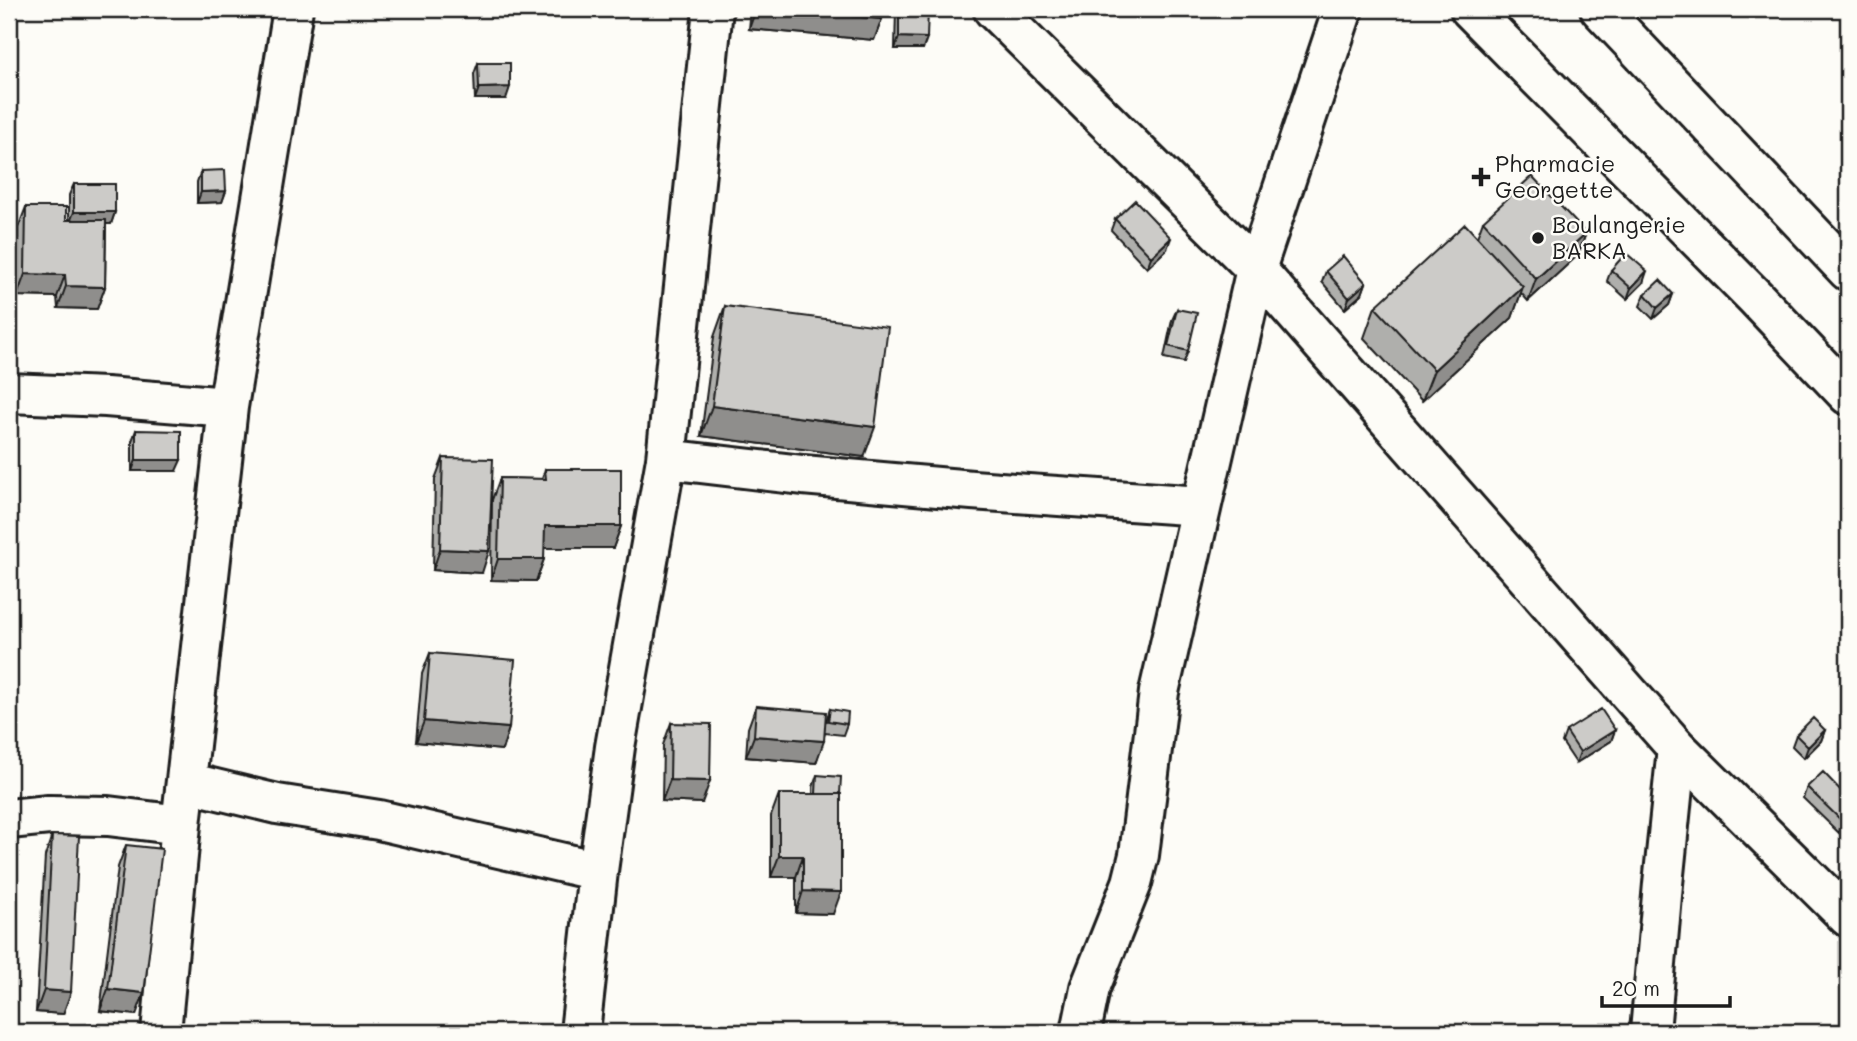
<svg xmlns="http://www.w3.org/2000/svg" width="1857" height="1041" viewBox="0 0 1857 1041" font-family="Mali,sans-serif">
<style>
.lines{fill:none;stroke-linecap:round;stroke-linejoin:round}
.minor-casing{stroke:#1c1c1c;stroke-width:44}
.major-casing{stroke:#1c1c1c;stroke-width:44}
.minor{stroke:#fdfcf7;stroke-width:38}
.major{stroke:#fdfcf7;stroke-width:38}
.wall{fill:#afafac;stroke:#1c1c1c;stroke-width:2}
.shaded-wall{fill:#8f8e8c;stroke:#1c1c1c;stroke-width:2}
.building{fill:#cccbc8;stroke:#1c1c1c;stroke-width:2}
.poi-dot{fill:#1c1c1c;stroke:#fdfcf7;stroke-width:2.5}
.labels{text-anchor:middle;stroke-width:5;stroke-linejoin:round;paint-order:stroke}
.poi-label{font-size:23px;fill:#1c1c1c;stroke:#fdfcf7;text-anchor:start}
</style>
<rect width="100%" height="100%" fill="#fdfcf7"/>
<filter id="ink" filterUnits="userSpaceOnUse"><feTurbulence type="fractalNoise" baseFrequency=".0143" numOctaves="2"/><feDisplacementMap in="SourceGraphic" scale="14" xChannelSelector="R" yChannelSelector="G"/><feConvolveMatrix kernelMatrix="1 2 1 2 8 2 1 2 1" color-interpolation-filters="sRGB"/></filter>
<g filter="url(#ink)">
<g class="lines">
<defs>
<path id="minor" d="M 993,9 L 1256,269 L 1677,748 L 1848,917
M 1470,9 L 1755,297 L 1848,395
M 9,393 L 106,397 L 228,407
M 666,459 L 803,475 L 972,490 L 1201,506
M 186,782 L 277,804 L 379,820 L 598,871
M 9,819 L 49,815 L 108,816 L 181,825
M 161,1032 L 181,825 L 228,407 L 293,9
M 580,1032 L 598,871 L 615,747 L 666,459 L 713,9
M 1081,1032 L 1090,988 L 1132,883 L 1139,855 L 1159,692 L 1256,269 L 1343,9
M 1650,1032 L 1663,884 L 1677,748"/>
<path id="major" d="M 1600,9 L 1848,271"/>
</defs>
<use href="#minor" class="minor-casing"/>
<use href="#major" class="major-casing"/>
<use href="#minor" class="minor"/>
<use href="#major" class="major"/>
</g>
<path class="wall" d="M 751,9 L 883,9 L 882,19 L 874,40 L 749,29 Z
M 896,9 L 928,9 L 923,49 L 895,49 Z
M 478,63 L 506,99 L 475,99 L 474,74 Z
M 201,171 L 226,191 L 222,202 L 197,203 L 197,182 Z
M 74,184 L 115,212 L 111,224 L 106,224 L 105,287 L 97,309 L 58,308 L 57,297 L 17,296 L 18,228 L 26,207 L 66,220 L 69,220 L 69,195 Z
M 1115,219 L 1167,249 L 1147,268 L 1111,230 Z
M 1483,221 L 1586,233 L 1578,255 L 1528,301 L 1521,293 L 1512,318 L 1422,401 L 1364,338 L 1375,307 L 1477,237 Z
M 1611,270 L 1643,283 L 1627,299 L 1607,281 Z
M 1326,271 L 1366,283 L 1362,294 L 1345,309 L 1322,282 Z
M 1645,294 L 1673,294 L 1669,305 L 1653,319 L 1640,306 Z
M 725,306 L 864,457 L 701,436 L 714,337 Z
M 1177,309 L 1188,351 L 1184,362 L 1164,358 L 1172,320 Z
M 136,430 L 176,471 L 132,471 L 132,441 Z
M 443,458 L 482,573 L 433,570 L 435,479 Z
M 545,469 L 621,526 L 613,548 L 544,548 L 544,559 L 536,581 L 491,580 L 492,500 L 500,478 L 542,479 Z
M 430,653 L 509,728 L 502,750 L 416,742 L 422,674 Z
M 756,706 L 826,721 L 830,709 L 847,724 L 843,735 L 825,733 L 816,763 L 746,757 L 748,728 Z
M 671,723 L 702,803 L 662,801 L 663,745 Z
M 1615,730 L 1611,741 L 1576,763 L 1562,742 L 1566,731 Z
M 1825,730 L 1821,741 L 1804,758 L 1792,746 L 1796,735 Z
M 817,775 L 833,914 L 796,913 L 796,877 L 771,877 L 771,816 L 779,794 L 813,794 L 813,787 Z
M 1807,787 L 1848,824 L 1839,833 L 1803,798 Z
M 52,835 L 71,992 L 63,1014 L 36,1012 L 45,856 Z
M 126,845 L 136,1015 L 100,1011 L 118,867 Z"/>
<path class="shaded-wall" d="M 756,9 L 772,9 L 882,19 L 874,40 L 749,29 Z
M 899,37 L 927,38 L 923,49 L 895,49 Z
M 510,87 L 506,99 L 475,99 L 479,88 Z
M 226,191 L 222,202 L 197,203 L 201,192 Z
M 74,212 L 115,212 L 111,224 L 69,224 Z
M 1586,233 L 1578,255 L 1528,301 L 1536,279 Z
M 1171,238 L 1167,249 L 1147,268 L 1151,257 Z
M 1647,271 L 1643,283 L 1627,299 L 1631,288 Z
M 25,274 L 65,275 L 57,297 L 17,296 Z
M 1366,283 L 1362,294 L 1345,309 L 1349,298 Z
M 66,286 L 105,287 L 97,309 L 58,308 Z
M 1523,287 L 1512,318 L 1422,401 L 1434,370 Z
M 1673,294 L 1669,305 L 1653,319 L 1657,308 Z
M 712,406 L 875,427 L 864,457 L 701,436 Z
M 136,460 L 181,460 L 176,471 L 132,471 Z
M 545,526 L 621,526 L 613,548 L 537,548 Z
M 440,549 L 489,551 L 482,573 L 433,570 Z
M 498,559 L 544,559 L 536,581 L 491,580 Z
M 424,721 L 509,728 L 502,750 L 416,742 Z
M 1615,730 L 1611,741 L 1576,763 L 1580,752 Z
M 1825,730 L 1821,741 L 1804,758 L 1808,747 Z
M 754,736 L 824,741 L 816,763 L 746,757 Z
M 670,780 L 710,781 L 702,803 L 662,801 Z
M 1848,817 L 1848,824 L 1839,833 L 1843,822 Z
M 779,856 L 803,856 L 796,877 L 771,877 Z
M 803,891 L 841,892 L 833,914 L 796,913 Z
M 108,989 L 144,993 L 136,1015 L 100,1011 Z
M 44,990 L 71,992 L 63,1014 L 36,1012 Z"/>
<path class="building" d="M 772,9 L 883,9 L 882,19 Z
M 899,9 L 928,9 L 927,38 L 899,37 Z
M 478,63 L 510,63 L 510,87 L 479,88 Z
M 225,170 L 226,191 L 201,192 L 201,171 Z
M 1532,176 L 1586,233 L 1536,279 L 1483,221 Z
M 74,184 L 115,184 L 115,212 L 74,212 Z
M 1135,200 L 1171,238 L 1151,257 L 1115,219 Z
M 26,207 L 66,207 L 66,220 L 106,220 L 105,287 L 66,286 L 65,275 L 25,274 Z
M 1465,224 L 1523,287 L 1434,370 L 1375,307 Z
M 1626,253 L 1647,271 L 1631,288 L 1611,270 Z
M 1343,256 L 1366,283 L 1349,298 L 1326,271 Z
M 1660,280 L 1673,294 L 1657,308 L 1645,294 Z
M 725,306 L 888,327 L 875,427 L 712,406 Z
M 1177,309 L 1197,313 L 1188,351 L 1168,346 Z
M 136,430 L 181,431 L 181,460 L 136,460 Z
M 443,458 L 493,459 L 489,551 L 440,549 Z
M 545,469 L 621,469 L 621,526 L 545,526 L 544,559 L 498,559 L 500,478 L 546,479 Z
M 430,653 L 515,660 L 509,728 L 424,721 Z
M 756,706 L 826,712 L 824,741 L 754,736 Z
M 830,709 L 848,712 L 847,724 L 828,721 Z
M 1601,709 L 1615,730 L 1580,752 L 1566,731 Z
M 1813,718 L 1825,730 L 1808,747 L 1796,735 Z
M 671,723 L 711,724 L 710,781 L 670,780 Z
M 1823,772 L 1848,798 L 1848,817 L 1843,822 L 1807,787 Z
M 817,775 L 841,777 L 840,794 L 816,794 Z
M 779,794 L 841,794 L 841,892 L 803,891 L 803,856 L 779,856 Z
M 52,835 L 79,836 L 71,992 L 44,990 Z
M 126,845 L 162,849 L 144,993 L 108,989 Z"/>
</g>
<g class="poi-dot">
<path d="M1477.5 166.5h7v7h7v7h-7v7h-7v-7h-7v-7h7z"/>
<circle cx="1538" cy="238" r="7"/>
</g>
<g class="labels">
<g class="poi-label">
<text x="1495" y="172">Pharmacie<tspan x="1495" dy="26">Georgette</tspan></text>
<text x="1552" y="233">Boulangerie<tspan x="1552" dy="26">BARKA</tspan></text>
</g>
</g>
<rect width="1857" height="1041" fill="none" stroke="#fdfcf7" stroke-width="35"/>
<rect x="18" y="18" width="1822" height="1006" fill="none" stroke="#1c1c1c" stroke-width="2.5" filter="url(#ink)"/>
<path d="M1602 996v10h128v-10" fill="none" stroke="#1c1c1c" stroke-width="3.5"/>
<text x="1612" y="996" font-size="21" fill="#1c1c1c" stroke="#fdfcf7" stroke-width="5" paint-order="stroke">20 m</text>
</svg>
